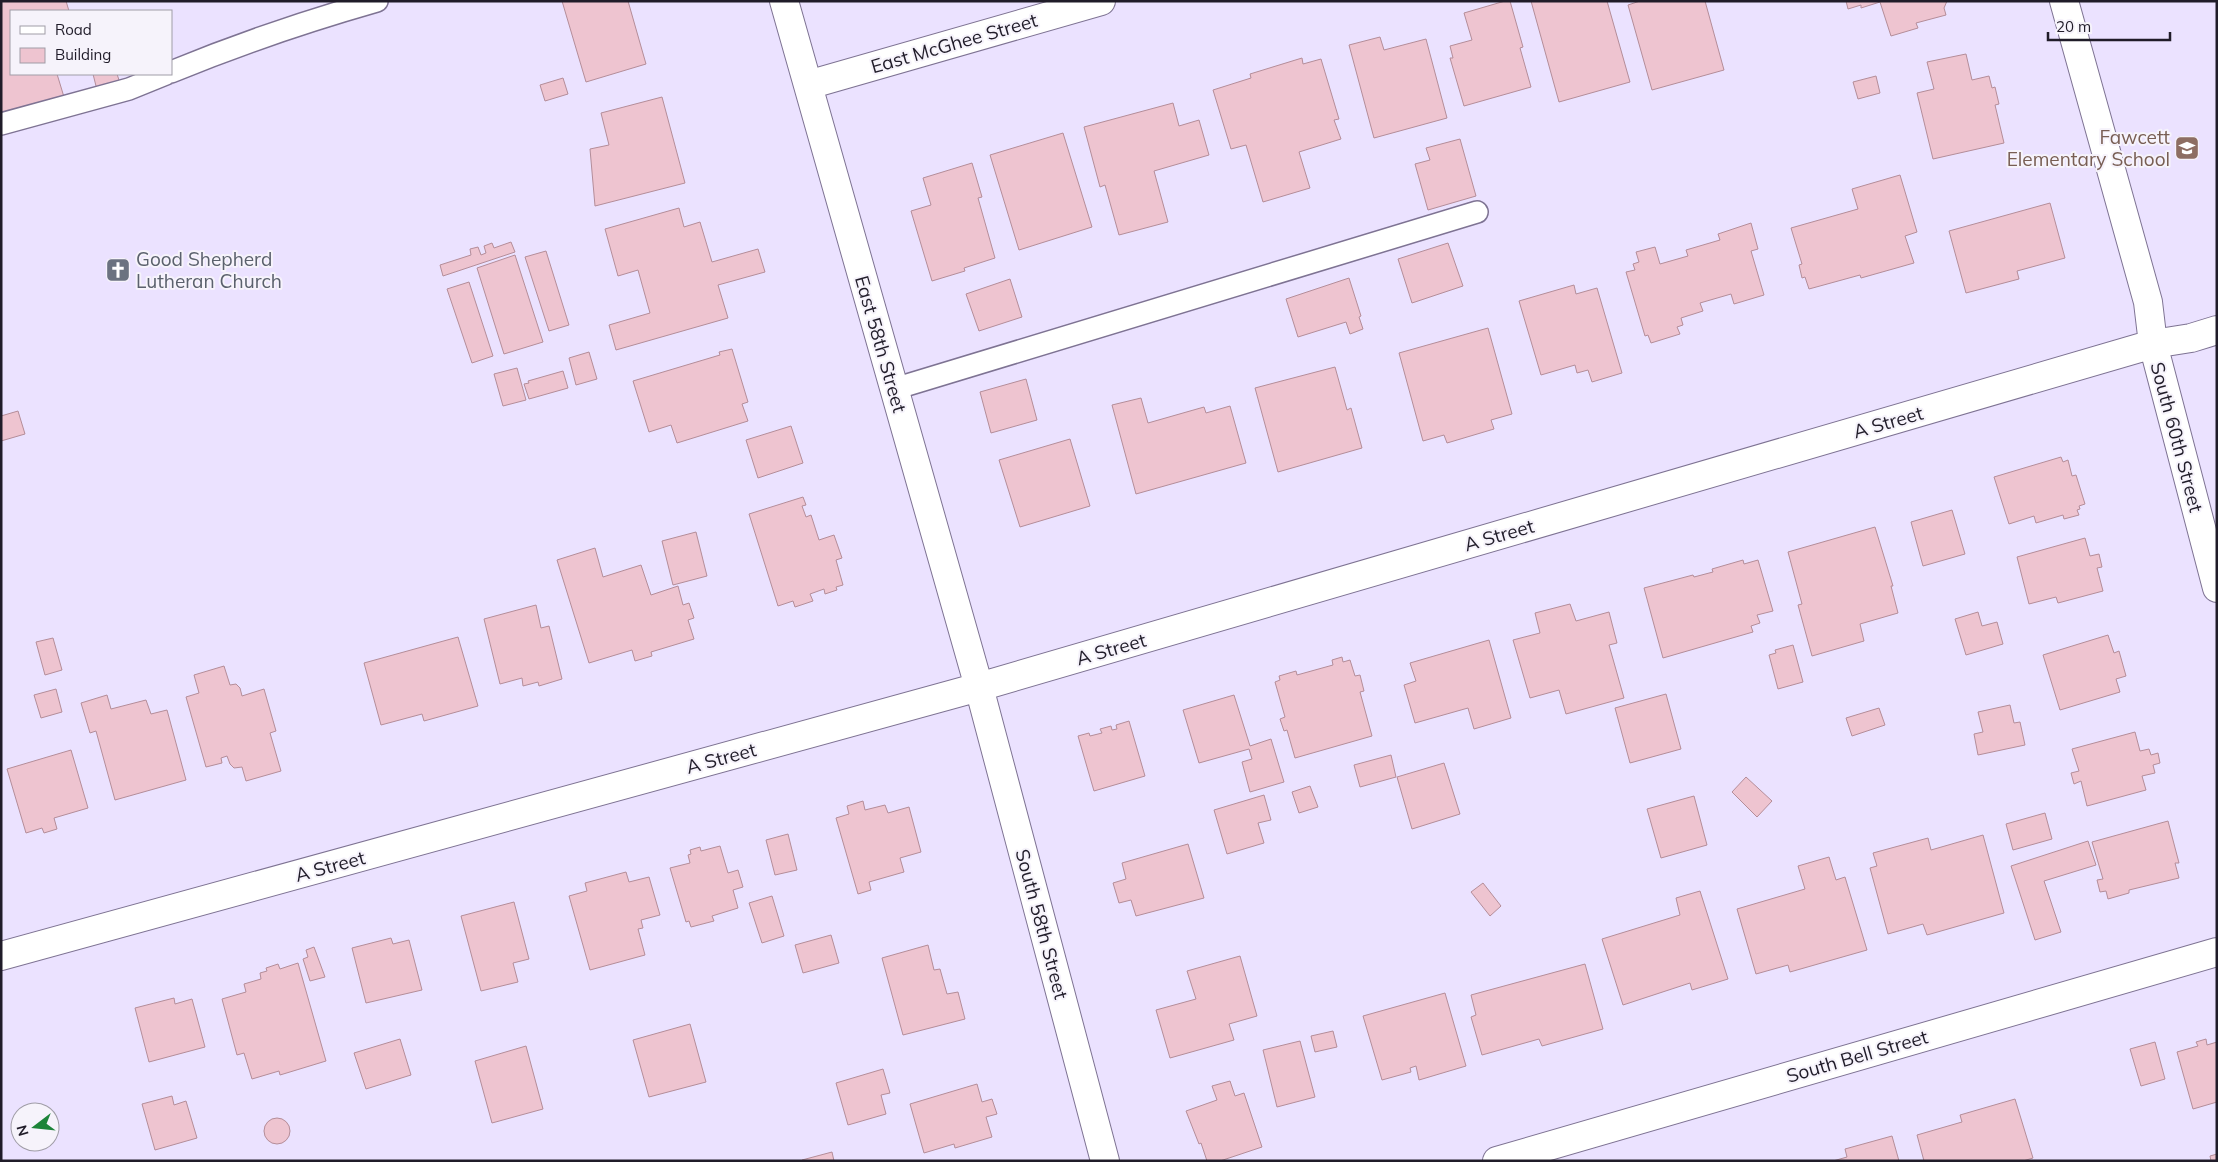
<svg xmlns="http://www.w3.org/2000/svg" width="2218" height="1162" viewBox="0 0 2218 1162" font-family="Mulish,sans-serif">
<style>
.building{fill:#eec4d0;stroke:#b48d99}
.lines{fill:none;stroke-linecap:round;stroke-linejoin:round}
.service-casing{stroke:#7e7393;stroke-width:24}
.minor-casing{stroke:#7e7393;stroke-width:30}
.service{stroke:#fff;stroke-width:21}
.minor{stroke:#fff;stroke-width:28}
.labels{text-anchor:middle;stroke-width:4;stroke-linejoin:round;paint-order:stroke}
.street-label{font-size:19px;fill:#201c29;stroke:#f6f3fb}
.education-label{font-size:19px;fill:#785e54;stroke:#f6f3fb;text-anchor:end}
.worship-label{font-size:19px;fill:#5b616d;stroke:#f6f3fb;text-anchor:start}
</style>
<rect width="100%" height="100%" fill="#ebe2ff"/>
<path class="building" d="M 1,1 L 66,1 L 69,11 L 11,11 L 11,74 L 57,74 L 64,97 L 1,116 Z
M 562,1 L 628,1 L 646,64 L 586,82 Z
M 1505,1 L 1510,1 L 1523,47 L 1520,48 L 1531,87 L 1464,106 L 1450,58 L 1453,58 L 1450,46 L 1472,40 L 1464,13 Z
M 1531,1 L 1607,1 L 1630,82 L 1559,102 Z
M 1640,1 L 1705,1 L 1724,70 L 1652,90 L 1628,5 Z
M 1846,1 L 1947,1 L 1944,8 L 1946,15 L 1916,23 L 1918,28 L 1891,36 L 1880,2 L 1861,8 L 1861,5 L 1848,9 Z
M 1380,37 L 1384,50 L 1426,39 L 1447,118 L 1374,138 L 1349,45 Z
M 1966,54 L 1972,80 L 1989,76 L 1992,88 L 1995,87 L 1999,104 L 1995,105 L 2004,143 L 1933,159 L 1917,93 L 1934,89 L 1927,62 Z
M 1302,58 L 1303,64 L 1321,59 L 1339,119 L 1334,120 L 1341,139 L 1299,152 L 1310,188 L 1263,202 L 1246,145 L 1231,149 L 1213,90 L 1251,78 L 1250,74 Z
M 93,74 L 117,74 L 120,83 L 97,90 Z
M 1876,76 L 1880,93 L 1858,99 L 1853,82 Z
M 563,78 L 568,94 L 545,101 L 540,85 Z
M 662,97 L 685,183 L 595,206 L 590,149 L 609,145 L 601,113 Z
M 1173,103 L 1179,126 L 1199,120 L 1209,155 L 1154,171 L 1168,222 L 1119,235 L 1105,185 L 1100,187 L 1084,127 Z
M 1063,133 L 1092,227 L 1019,250 L 990,155 Z
M 1460,139 L 1476,196 L 1428,210 L 1415,164 L 1430,160 L 1426,148 Z
M 972,163 L 982,197 L 978,198 L 995,258 L 964,268 L 965,271 L 932,281 L 911,211 L 931,205 L 923,178 Z
M 1900,175 L 1917,232 L 1905,236 L 1914,263 L 1861,278 L 1860,275 L 1809,289 L 1805,277 L 1802,278 L 1799,265 L 1802,264 L 1791,228 L 1858,209 L 1852,189 Z
M 2050,203 L 2065,258 L 2017,271 L 2019,279 L 1966,293 L 1949,231 Z
M 679,208 L 684,227 L 700,222 L 712,262 L 758,249 L 765,272 L 718,285 L 728,318 L 616,350 L 609,325 L 650,313 L 638,270 L 618,276 L 605,229 Z
M 1751,223 L 1758,249 L 1751,251 L 1764,295 L 1734,304 L 1731,294 L 1700,303 L 1703,311 L 1681,318 L 1683,325 L 1677,327 L 1680,334 L 1651,343 L 1648,335 L 1645,336 L 1626,272 L 1635,270 L 1633,264 L 1639,262 L 1636,252 L 1655,247 L 1660,264 L 1688,256 L 1686,250 L 1720,240 L 1718,234 Z
M 511,242 L 515,252 L 443,276 L 440,265 L 471,255 L 470,249 L 478,247 L 481,255 L 486,253 L 484,246 L 492,243 L 494,248 Z
M 1448,243 L 1463,286 L 1412,303 L 1398,259 Z
M 546,251 L 569,325 L 549,331 L 525,257 Z
M 515,255 L 543,342 L 504,354 L 477,268 Z
M 1349,278 L 1361,316 L 1359,317 L 1363,329 L 1350,334 L 1346,322 L 1298,337 L 1286,299 Z
M 1010,279 L 1022,317 L 979,331 L 966,294 Z
M 469,282 L 493,356 L 472,363 L 447,289 Z
M 1574,285 L 1576,294 L 1597,288 L 1622,373 L 1592,382 L 1588,370 L 1577,373 L 1575,365 L 1541,375 L 1519,301 Z
M 1488,328 L 1512,414 L 1491,420 L 1494,429 L 1447,443 L 1444,435 L 1423,441 L 1399,353 Z
M 732,349 L 748,402 L 742,404 L 748,421 L 677,443 L 671,425 L 649,432 L 633,381 L 720,355 L 719,352 Z
M 589,352 L 597,379 L 576,385 L 569,358 Z
M 1335,367 L 1347,410 L 1351,408 L 1362,448 L 1278,472 L 1255,388 Z
M 517,368 L 526,400 L 503,406 L 494,374 Z
M 563,371 L 568,388 L 529,399 L 524,384 L 529,383 L 528,381 Z
M 1026,379 L 1037,420 L 991,433 L 980,392 Z
M 1141,398 L 1148,423 L 1204,407 L 1206,413 L 1230,406 L 1246,463 L 1136,494 L 1112,405 Z
M 18,411 L 25,434 L 1,441 L 1,416 Z
M 791,426 L 803,463 L 758,478 L 746,440 Z
M 1070,439 L 1090,506 L 1020,527 L 999,460 Z
M 2061,457 L 2063,462 L 2068,460 L 2072,476 L 2076,475 L 2085,504 L 2079,506 L 2080,509 L 2077,510 L 2079,515 L 2064,519 L 2063,515 L 2036,523 L 2034,516 L 2009,524 L 1994,477 Z
M 803,497 L 806,505 L 802,506 L 806,517 L 811,515 L 819,540 L 834,535 L 842,558 L 836,560 L 843,585 L 836,587 L 837,590 L 825,594 L 824,589 L 810,594 L 813,601 L 795,607 L 793,601 L 778,606 L 749,514 Z
M 1952,510 L 1965,554 L 1923,566 L 1911,522 Z
M 1875,527 L 1893,586 L 1891,586 L 1898,613 L 1860,624 L 1864,641 L 1812,656 L 1798,605 L 1802,604 L 1788,552 Z
M 696,532 L 707,576 L 673,585 L 662,541 Z
M 2085,538 L 2090,556 L 2099,554 L 2102,567 L 2097,568 L 2103,591 L 2058,603 L 2056,597 L 2029,604 L 2017,557 Z
M 595,548 L 603,577 L 641,565 L 651,595 L 678,586 L 683,605 L 689,603 L 694,618 L 688,620 L 694,639 L 651,652 L 652,656 L 635,661 L 632,650 L 589,663 L 557,560 Z
M 1743,560 L 1744,564 L 1758,560 L 1773,611 L 1757,615 L 1760,623 L 1751,626 L 1753,632 L 1663,658 L 1644,588 L 1693,575 L 1694,577 L 1713,572 L 1712,569 Z
M 1570,604 L 1576,621 L 1609,612 L 1617,643 L 1609,645 L 1624,698 L 1566,714 L 1559,690 L 1530,698 L 1513,640 L 1540,633 L 1535,613 Z
M 536,605 L 541,628 L 549,626 L 562,679 L 539,686 L 538,682 L 523,686 L 522,678 L 500,684 L 484,619 Z
M 1978,612 L 1982,626 L 1997,622 L 2003,644 L 1966,655 L 1955,619 Z
M 2108,635 L 2114,653 L 2119,651 L 2126,676 L 2116,679 L 2120,692 L 2060,710 L 2043,655 Z
M 458,637 L 478,706 L 424,721 L 422,714 L 381,725 L 364,663 Z
M 53,638 L 62,670 L 45,675 L 36,642 Z
M 1489,640 L 1511,718 L 1474,729 L 1468,708 L 1415,723 L 1404,685 L 1416,681 L 1410,663 Z
M 1793,645 L 1803,682 L 1778,689 L 1769,655 L 1776,653 L 1775,650 Z
M 1342,657 L 1343,662 L 1350,660 L 1355,676 L 1360,675 L 1364,691 L 1360,692 L 1372,736 L 1295,758 L 1287,730 L 1284,731 L 1280,719 L 1285,717 L 1275,682 L 1280,680 L 1279,676 L 1296,671 L 1297,675 L 1333,665 L 1332,660 Z
M 224,666 L 230,685 L 236,684 L 240,688 L 242,696 L 264,689 L 276,731 L 270,733 L 281,771 L 246,781 L 242,767 L 234,768 L 230,764 L 227,756 L 221,758 L 222,763 L 206,767 L 186,697 L 199,693 L 194,675 Z
M 56,689 L 62,712 L 41,718 L 34,695 Z
M 1666,694 L 1681,749 L 1630,763 L 1615,708 Z
M 107,695 L 111,709 L 146,700 L 151,714 L 167,710 L 186,780 L 115,800 L 96,731 L 90,733 L 81,703 Z
M 1234,695 L 1250,746 L 1271,739 L 1284,782 L 1250,792 L 1242,762 L 1252,759 L 1249,749 L 1199,763 L 1183,710 Z
M 2010,705 L 2014,723 L 2020,722 L 2025,745 L 1978,755 L 1974,734 L 1983,732 L 1978,712 Z
M 1879,708 L 1885,725 L 1852,736 L 1846,718 Z
M 1129,721 L 1145,776 L 1094,791 L 1078,736 L 1089,733 L 1090,736 L 1102,733 L 1100,729 L 1111,726 L 1112,730 L 1117,729 L 1116,725 Z
M 2135,732 L 2140,751 L 2149,749 L 2151,755 L 2158,753 L 2160,763 L 2153,765 L 2155,773 L 2142,776 L 2146,790 L 2087,806 L 2081,781 L 2074,784 L 2071,773 L 2079,771 L 2072,749 Z
M 71,750 L 88,808 L 54,818 L 57,829 L 44,833 L 42,828 L 26,833 L 7,769 Z
M 1391,755 L 1396,777 L 1360,787 L 1354,765 Z
M 1444,763 L 1460,814 L 1412,829 L 1397,777 Z
M 1746,777 L 1772,801 L 1757,817 L 1732,792 Z
M 1310,786 L 1318,807 L 1299,813 L 1292,792 Z
M 1264,795 L 1271,820 L 1258,823 L 1264,843 L 1227,854 L 1214,810 Z
M 1694,796 L 1707,845 L 1661,858 L 1647,809 Z
M 863,801 L 865,810 L 885,805 L 888,813 L 909,807 L 921,852 L 900,858 L 904,872 L 869,882 L 871,890 L 858,894 L 836,818 L 849,814 L 847,806 Z
M 2045,813 L 2052,839 L 2013,850 L 2006,824 Z
M 2168,821 L 2179,863 L 2175,863 L 2179,878 L 2129,890 L 2129,893 L 2108,899 L 2106,891 L 2100,892 L 2097,880 L 2103,879 L 2092,842 Z
M 788,834 L 797,870 L 775,875 L 766,840 Z
M 1983,835 L 2004,913 L 1927,935 L 1923,924 L 1888,934 L 1870,868 L 1877,866 L 1873,853 L 1928,838 L 1931,850 Z
M 2088,841 L 2096,865 L 2044,881 L 2061,932 L 2035,940 L 2011,866 Z
M 1188,844 L 1204,898 L 1136,916 L 1131,900 L 1119,903 L 1113,883 L 1126,879 L 1122,863 Z
M 720,846 L 728,873 L 738,870 L 743,887 L 733,890 L 738,908 L 712,916 L 714,921 L 691,927 L 689,921 L 686,922 L 670,868 L 690,863 L 688,855 L 691,854 L 690,850 L 700,847 L 701,851 Z
M 1829,857 L 1836,880 L 1845,877 L 1867,950 L 1790,972 L 1788,965 L 1756,974 L 1737,909 L 1805,889 L 1798,866 Z
M 626,872 L 629,882 L 649,877 L 660,915 L 641,920 L 643,928 L 638,929 L 645,955 L 590,970 L 569,896 L 587,891 L 585,883 Z
M 1483,883 L 1501,906 L 1490,916 L 1471,892 Z
M 1700,891 L 1728,979 L 1692,990 L 1690,983 L 1623,1005 L 1602,939 L 1680,915 L 1676,898 Z
M 772,896 L 784,936 L 762,943 L 749,903 Z
M 514,902 L 529,959 L 513,963 L 518,982 L 481,991 L 461,916 Z
M 831,935 L 839,963 L 803,973 L 795,945 Z
M 391,938 L 393,944 L 409,940 L 422,990 L 366,1003 L 352,948 Z
M 928,945 L 934,970 L 940,969 L 947,994 L 958,992 L 965,1019 L 903,1035 L 882,958 Z
M 314,947 L 325,977 L 310,981 L 303,959 L 308,957 L 306,950 Z
M 1240,956 L 1257,1016 L 1229,1024 L 1234,1040 L 1170,1058 L 1156,1010 L 1196,999 L 1187,971 Z
M 298,963 L 326,1061 L 280,1075 L 279,1071 L 252,1079 L 244,1053 L 237,1055 L 222,999 L 246,992 L 244,984 L 261,979 L 260,973 L 267,971 L 266,968 L 278,964 L 280,969 Z
M 1585,964 L 1603,1029 L 1542,1046 L 1539,1039 L 1482,1055 L 1471,1017 L 1476,1015 L 1471,995 Z
M 1445,993 L 1466,1066 L 1419,1080 L 1416,1066 L 1410,1068 L 1411,1072 L 1382,1080 L 1363,1016 Z
M 174,998 L 175,1004 L 192,999 L 205,1047 L 149,1062 L 135,1008 Z
M 690,1024 L 706,1082 L 649,1097 L 633,1040 Z
M 1333,1031 L 1337,1047 L 1315,1052 L 1311,1036 Z
M 400,1039 L 411,1075 L 366,1089 L 354,1053 Z
M 2206,1039 L 2207,1045 L 2217,1042 L 2217,1102 L 2193,1109 L 2177,1052 L 2198,1046 L 2196,1042 Z
M 1300,1041 L 1315,1097 L 1277,1107 L 1263,1050 Z
M 2155,1042 L 2165,1079 L 2141,1086 L 2130,1049 Z
M 526,1046 L 543,1109 L 492,1123 L 475,1061 Z
M 883,1069 L 890,1093 L 881,1095 L 886,1114 L 848,1125 L 836,1083 Z
M 1230,1081 L 1235,1096 L 1244,1093 L 1262,1147 L 1220,1161 L 1207,1161 L 1201,1143 L 1199,1144 L 1186,1111 L 1217,1100 L 1212,1086 Z
M 977,1084 L 982,1102 L 992,1099 L 997,1114 L 986,1117 L 992,1137 L 955,1148 L 954,1144 L 924,1153 L 910,1104 Z
M 172,1096 L 174,1105 L 186,1101 L 197,1138 L 155,1150 L 142,1104 Z
M 2015,1099 L 2033,1158 L 2023,1161 L 1924,1161 L 1917,1135 L 1962,1122 L 1960,1115 Z
M264 1131a13 13 0 1 1 26 0a13 13 0 1 1-26 0Z
M 1892,1136 L 1899,1161 L 1833,1161 L 1847,1157 L 1845,1149 Z
M 832,1152 L 834,1161 L 802,1161 L 802,1160 Z
M 2217,1154 L 2217,1161 L 2211,1161 L 2210,1156 Z"/>
<g class="lines">
<defs>
<path id="service" d="M 171,72 C 239,44 307,21 377,1
M 1,124 L 129,89 L 166,74
M 894,389 L 1477,212"/>
<path id="minor" d="M 784,1 L 979,687 L 1105,1161
M 2064,1 L 2148,302 L 2153,344 L 2217,588
M 808,85 L 1101,1
M 1,956 L 979,687 L 2153,344 L 2191,338 L 2217,330
M 1497,1161 L 2217,952"/>
</defs>
<use href="#service" class="service-casing"/>
<use href="#minor" class="minor-casing"/>
<use href="#service" class="service"/>
<use href="#minor" class="minor"/>
</g>
<defs>
<symbol id="school-square" viewBox="-11 -11 22 22"><rect x="-9" y="-9" width="18" height="18" rx="4" fill="#8d6e63" stroke="#f6f3fb"/><path d="M0-5L7-2L0 1L-7-2ZM-4 1L0 2.5L4 1V4Q0 6-4 4Z" fill="#fff"/></symbol>
<symbol id="church-square" viewBox="-11 -11 22 22"><rect x="-9" y="-9" width="18" height="18" rx="4" fill="#6b7280" stroke="#f6f3fb"/><path d="M-1.2-6h2.4v3.5h3.3v2.4h-3.3V6h-2.4V-.1h-3.3v-2.4h3.3Z" fill="#fff"/></symbol>
</defs>
<g fill-rule="evenodd">
<use href="#school-square" x="2173" y="134" width="28" height="28"/>
<use href="#church-square" x="104" y="256" width="28" height="28"/>
</g>
<g class="labels">
<g class="street-label">
<text transform="translate(954 43) rotate(-16)" y="7">East McGhee Street</text>
<text transform="translate(881 344) rotate(74)" y="7">East 58th Street</text>
<text transform="translate(1888 422) rotate(-16)" y="7">A Street</text>
<text transform="translate(2177 437) rotate(75)" y="7">South 60th Street</text>
<text transform="translate(1499 535) rotate(-16)" y="7">A Street</text>
<text transform="translate(1111 649) rotate(-16)" y="7">A Street</text>
<text transform="translate(721 758) rotate(-15)" y="7">A Street</text>
<text transform="translate(330 866) rotate(-15)" y="7">A Street</text>
<text transform="translate(1042 924) rotate(75)" y="7">South 58th Street</text>
<text transform="translate(1857 1056) rotate(-16)" y="7">South Bell Street</text>
</g>
<g class="education-label">
<text x="2170" y="144">Fawcett<tspan x="2170" dy="22">Elementary School</tspan></text>
</g>
<g class="worship-label">
<text x="136" y="266">Good Shepherd<tspan x="136" dy="22">Lutheran Church</tspan></text>
</g>
</g>
<rect width="2218" height="1162" fill="none" stroke="#201c29" stroke-width="5"/>
<rect x="10" y="10" width="162" height="65" fill="#f6f3fb" stroke="#a09da7"/>
<rect x="20" y="26" width="25" height="8" fill="#ffffff" stroke="#a09da7"/>
<text x="55" y="35" font-size="15" fill="#201c29">Road</text>
<rect x="20" y="48" width="25" height="15" fill="#eec4d0" stroke="#a09da7"/>
<text x="55" y="60" font-size="15" fill="#201c29">Building</text>
<g transform="translate(35 1127) rotate(254)"><circle r="24" fill="#f6f3fb" stroke="#a09da7"/>
<path d="M0-4L9 19L0 12L-9 19Z" fill="#1d8439"/>
<text y="-8" font-size="14" font-weight="bold" text-anchor="middle" fill="#201c29">N</text>
</g>
<path d="M2048 32v8h122v-8" fill="none" stroke="#201c29" stroke-width="2.5"/>
<text x="2056" y="32" font-size="15" fill="#201c29" stroke="#f6f3fb" stroke-width="4" paint-order="stroke">20 m</text>
</svg>
